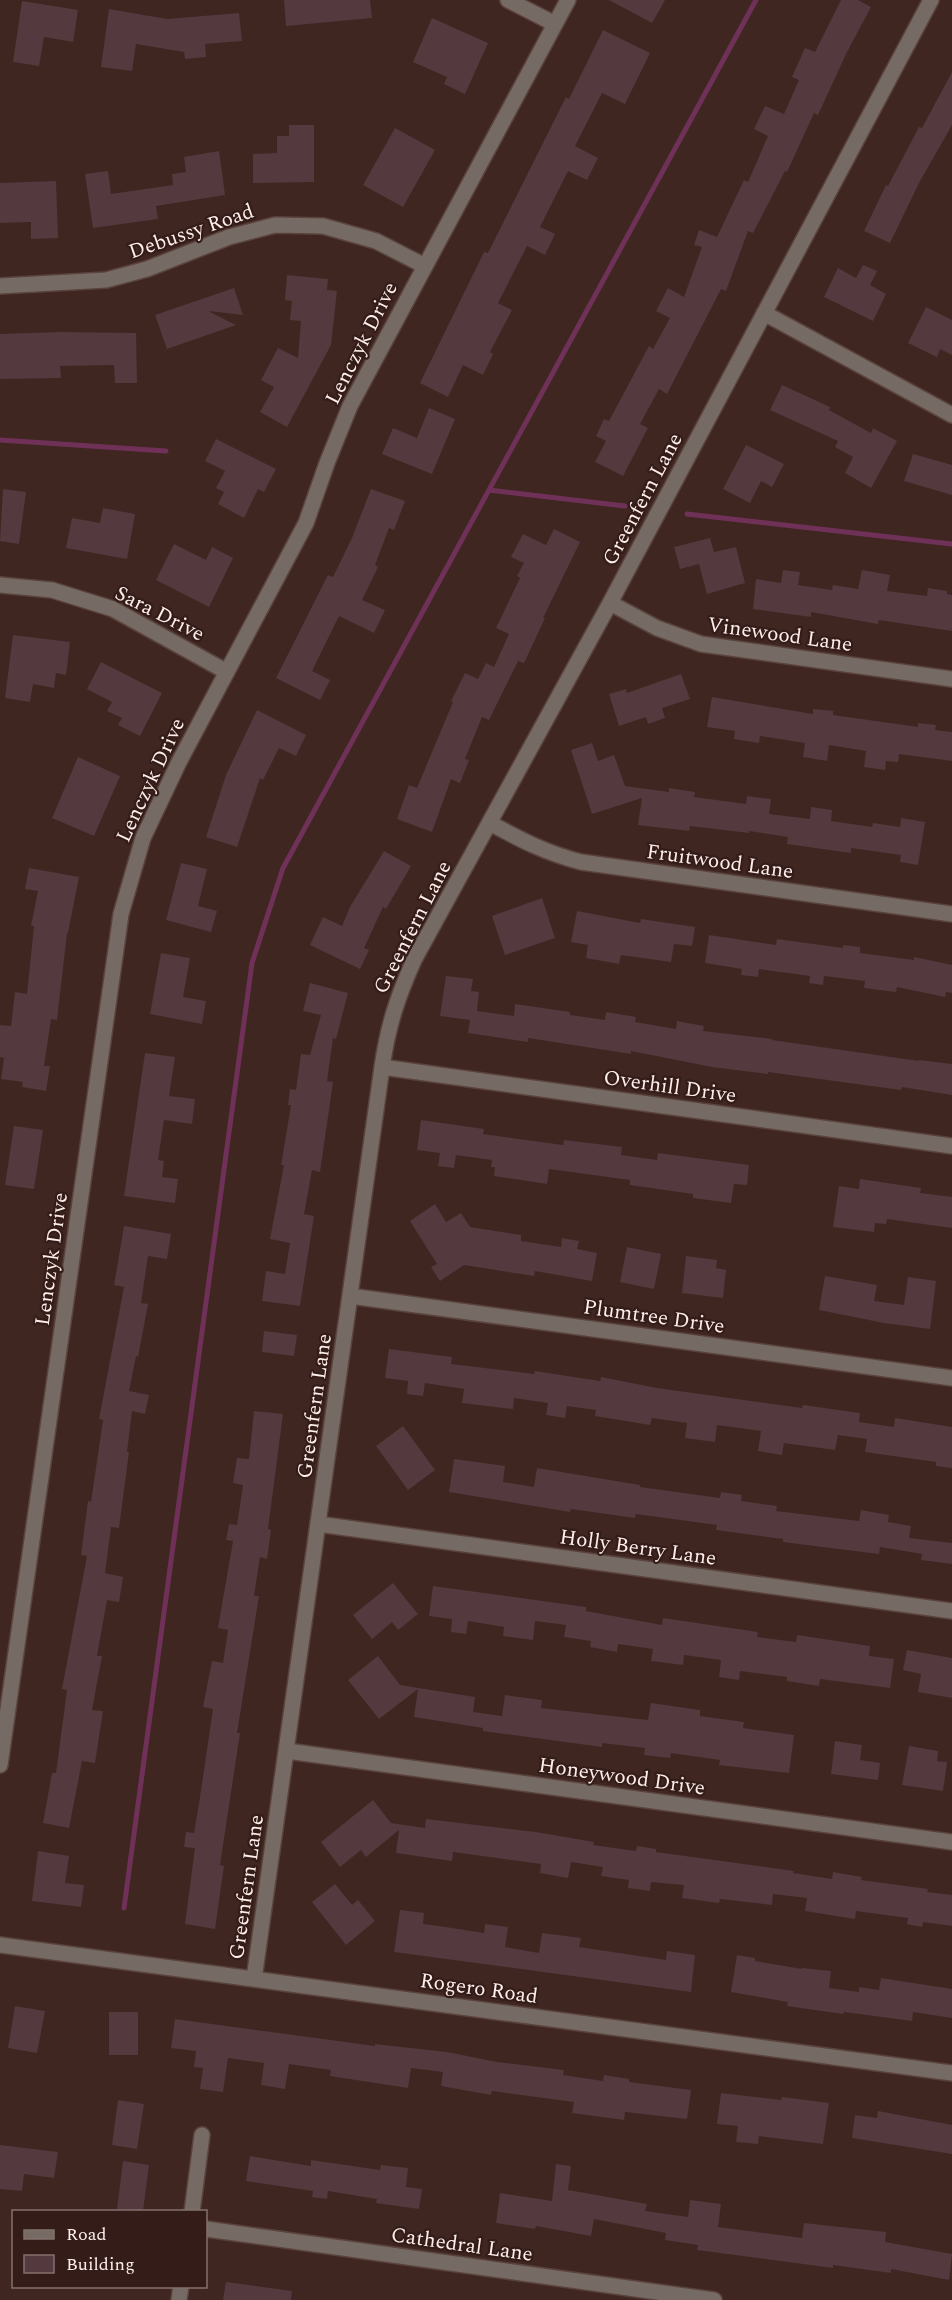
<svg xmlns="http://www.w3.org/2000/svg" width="952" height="2300" viewBox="0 0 952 2300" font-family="Spectral,serif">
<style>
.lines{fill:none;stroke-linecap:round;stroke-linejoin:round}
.stream{stroke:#703159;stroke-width:5}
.building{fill:#54393e}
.minor-casing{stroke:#5a423d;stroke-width:18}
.minor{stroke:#766b64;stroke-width:15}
.labels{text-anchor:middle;stroke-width:4.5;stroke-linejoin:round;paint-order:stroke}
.street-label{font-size:21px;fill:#fdeeec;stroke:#341c18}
</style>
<rect width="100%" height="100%" fill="#3f2621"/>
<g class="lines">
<path class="stream" d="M 0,440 L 166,451
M 489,490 L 625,506
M 687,514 L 952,544
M 124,1908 L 252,963 L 283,868 L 756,0"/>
</g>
<path class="building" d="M 284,0 L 370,0 L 372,18 L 286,26 Z
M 609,0 L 665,0 L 652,23 Z
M 841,0 L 858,0 L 871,7 L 847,52 L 818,115 L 814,113 L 787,172 L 785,171 L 753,233 L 748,231 L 726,291 L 721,289 L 667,394 L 659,389 L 640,424 L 648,428 L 623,476 L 595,462 L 606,441 L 596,436 L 604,419 L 609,421 L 649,346 L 653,349 L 670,318 L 656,311 L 668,288 L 684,297 L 702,247 L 694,245 L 699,230 L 717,237 L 744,180 L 748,182 L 768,136 L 754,129 L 765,106 L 784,114 L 799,80 L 792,77 L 805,48 L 815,52 Z
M 22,1 L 78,10 L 73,42 L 44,37 L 39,66 L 13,62 Z
M 109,9 L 167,19 L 239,13 L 242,41 L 205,44 L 206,57 L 185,59 L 184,52 L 136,44 L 132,71 L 101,67 Z
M 432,18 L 488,43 L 465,94 L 444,84 L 447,77 L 413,62 Z
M 603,30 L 650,53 L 625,104 L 602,93 L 575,146 L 598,158 L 587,180 L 568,171 L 540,227 L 555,234 L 545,255 L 527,246 L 498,303 L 512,310 L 490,352 L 493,354 L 483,375 L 463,365 L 448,397 L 420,383 L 484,252 L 488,253 L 566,97 L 569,99 Z
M 952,72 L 952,125 L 919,183 L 890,243 L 864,231 L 886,185 L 888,186 L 919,127 L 922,128 Z
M 289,125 L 314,125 L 314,182 L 253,183 L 253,154 L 277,153 L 277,136 L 289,136 Z
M 395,128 L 435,150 L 403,207 L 363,185 Z
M 219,151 L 225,195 L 156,206 L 158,219 L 93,228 L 85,174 L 108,171 L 111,194 L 173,185 L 172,174 L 186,172 L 184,157 Z
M 56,181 L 58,238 L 31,239 L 31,222 L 0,223 L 0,183 Z
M 863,265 L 877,271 L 870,285 L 886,294 L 873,321 L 824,297 L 838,268 L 856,278 Z
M 287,275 L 328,279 L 327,290 L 337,291 L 331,345 L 287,427 L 260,412 L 274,387 L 261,380 L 278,348 L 298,358 L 301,321 L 290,320 L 292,301 L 285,300 Z
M 234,288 L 243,315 L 208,311 L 236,325 L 167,349 L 155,315 Z
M 926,307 L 952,320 L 952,355 L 940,349 L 937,357 L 908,343 Z
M 60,332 L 136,333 L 137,383 L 115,383 L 114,365 L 60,366 L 61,378 L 0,379 L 0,334 Z
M 782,385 L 830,407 L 829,410 L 871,433 L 873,428 L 897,441 L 871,488 L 845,473 L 853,457 L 835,447 L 838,441 L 770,410 Z
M 429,408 L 455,419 L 432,474 L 382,454 L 393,428 L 417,438 Z
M 216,439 L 276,469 L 264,492 L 258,489 L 244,518 L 218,504 L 224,492 L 216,488 L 225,471 L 205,461 Z
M 746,445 L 784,464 L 772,487 L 761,481 L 750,503 L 723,489 Z
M 913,454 L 952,465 L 952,495 L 904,481 Z
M 3,489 L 26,492 L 19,544 L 0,541 Z
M 371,489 L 405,501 L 394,530 L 389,528 L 375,565 L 378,567 L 362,600 L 385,610 L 374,633 L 339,616 L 312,671 L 330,680 L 320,700 L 276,678 L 328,575 L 333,577 L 352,538 Z
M 103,508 L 135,514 L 127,559 L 66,548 L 72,518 L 100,523 Z
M 554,529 L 580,542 L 543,618 L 545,618 L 524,663 L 518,661 L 489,720 L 482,717 L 465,759 L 469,760 L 460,783 L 451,779 L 432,832 L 397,819 L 409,785 L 417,788 L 453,702 L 451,701 L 465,673 L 478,679 L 486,663 L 494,667 L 509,634 L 496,628 L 520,578 L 517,576 L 524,563 L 511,557 L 523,534 L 546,545 Z
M 710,538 L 714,552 L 736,547 L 745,583 L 707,594 L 699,564 L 680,569 L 674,547 Z
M 174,544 L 206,560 L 212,547 L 233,558 L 209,607 L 156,580 Z
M 783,570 L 800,572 L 798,585 L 832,590 L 833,585 L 858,589 L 862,570 L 890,575 L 887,591 L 927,596 L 928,588 L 947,591 L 947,594 L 952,595 L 952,631 L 879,620 L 878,624 L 811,612 L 811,617 L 753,609 L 756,579 L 781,583 Z
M 13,635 L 70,642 L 66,675 L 56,673 L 54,688 L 33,684 L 30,702 L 5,698 Z
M 101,662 L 162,693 L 140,736 L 118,725 L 122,718 L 107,711 L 112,702 L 87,689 Z
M 681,674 L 690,699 L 662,708 L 665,718 L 648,724 L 646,717 L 619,726 L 609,694 L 626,689 L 627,693 Z
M 712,697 L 813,714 L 813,709 L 833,711 L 833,715 L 918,727 L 918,723 L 936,725 L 935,730 L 952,732 L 952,761 L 899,754 L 898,762 L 886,761 L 885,770 L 864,767 L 866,751 L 829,745 L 827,761 L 803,757 L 805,743 L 760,736 L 759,743 L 734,739 L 735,731 L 707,727 Z
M 257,710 L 306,735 L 296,756 L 279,748 L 263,780 L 260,778 L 237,847 L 206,837 L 226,775 Z
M 592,743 L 598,761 L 614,755 L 625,786 L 669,792 L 669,788 L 695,792 L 694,797 L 746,804 L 747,796 L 771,799 L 769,814 L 810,819 L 811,807 L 832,810 L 831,821 L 872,827 L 873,823 L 900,827 L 901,818 L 925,822 L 918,865 L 900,862 L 901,855 L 851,848 L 851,853 L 787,844 L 788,837 L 749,831 L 749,833 L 690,826 L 689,831 L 638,825 L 642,798 L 592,814 L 571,750 Z
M 78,757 L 120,776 L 94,836 L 52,818 Z
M 384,851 L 411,866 L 386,909 L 383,907 L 364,948 L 369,950 L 360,969 L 310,945 L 323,917 L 342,926 L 350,907 Z
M 181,863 L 207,869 L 198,906 L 217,911 L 211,932 L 166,920 Z
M 29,868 L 79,877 L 68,933 L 67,933 L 57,1020 L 51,1019 L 44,1066 L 50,1066 L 46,1091 L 22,1087 L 23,1082 L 1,1079 L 4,1058 L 0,1057 L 0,1025 L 11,1026 L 15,992 L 27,994 L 34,926 L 31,926 L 38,891 L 25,889 Z
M 542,898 L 555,938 L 505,955 L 492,916 Z
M 577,911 L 640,923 L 641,919 L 695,927 L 692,946 L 674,944 L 671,962 L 621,955 L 619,964 L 586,958 L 588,945 L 571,942 Z
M 709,935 L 776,945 L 777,939 L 843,948 L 843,945 L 860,947 L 860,953 L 914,960 L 914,957 L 952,965 L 952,993 L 946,992 L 945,997 L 897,987 L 896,992 L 864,988 L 865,981 L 824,976 L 823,985 L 809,983 L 810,976 L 759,969 L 758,977 L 741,975 L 742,969 L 705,963 Z
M 161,953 L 190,958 L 183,997 L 206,1001 L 202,1024 L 150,1014 Z
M 446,976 L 473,979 L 471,991 L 479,992 L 477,1011 L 514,1016 L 515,1004 L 570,1012 L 570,1015 L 605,1020 L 606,1012 L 636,1017 L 635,1022 L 676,1029 L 677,1021 L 704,1026 L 703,1031 L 772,1039 L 772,1040 L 919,1061 L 919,1060 L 952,1064 L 952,1095 L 902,1087 L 901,1090 L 768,1072 L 768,1074 L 712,1067 L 631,1051 L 631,1054 L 528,1038 L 528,1042 L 468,1033 L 470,1020 L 440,1016 Z
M 310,983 L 348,993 L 336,1039 L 333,1038 L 327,1081 L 333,1082 L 320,1172 L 312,1170 L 304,1214 L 314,1216 L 300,1306 L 262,1301 L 266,1271 L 285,1274 L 290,1243 L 270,1239 L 284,1165 L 281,1165 L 291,1105 L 288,1105 L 290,1089 L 296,1090 L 301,1054 L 310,1055 L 321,1015 L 303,1011 Z
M 145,1053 L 175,1057 L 169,1096 L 195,1099 L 192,1124 L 164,1120 L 158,1160 L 164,1161 L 162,1177 L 178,1179 L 175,1203 L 124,1196 Z
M 421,1120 L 484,1129 L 483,1134 L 563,1145 L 564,1140 L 622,1147 L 621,1155 L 657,1160 L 658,1153 L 749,1165 L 747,1185 L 734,1184 L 731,1203 L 693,1198 L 693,1194 L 630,1185 L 630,1180 L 549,1169 L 547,1184 L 494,1176 L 495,1167 L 491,1167 L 492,1160 L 456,1155 L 454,1168 L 438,1166 L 440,1153 L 417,1150 Z
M 14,1126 L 43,1130 L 34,1189 L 5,1185 Z
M 860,1179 L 921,1188 L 920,1193 L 952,1197 L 952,1228 L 887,1219 L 886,1224 L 875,1223 L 874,1232 L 833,1227 L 839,1186 L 859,1189 Z
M 435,1204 L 446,1222 L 461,1213 L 470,1227 L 521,1235 L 521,1241 L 561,1247 L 562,1238 L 579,1241 L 577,1249 L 597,1253 L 592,1281 L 535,1271 L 534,1276 L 464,1265 L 440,1281 L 431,1267 L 437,1264 L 410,1221 Z
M 124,1226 L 171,1234 L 167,1259 L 148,1256 L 141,1303 L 148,1304 L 138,1357 L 136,1356 L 129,1391 L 149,1395 L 145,1414 L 132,1411 L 127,1452 L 129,1452 L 119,1528 L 111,1527 L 105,1573 L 123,1577 L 119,1602 L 107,1600 L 97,1656 L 102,1656 L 92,1710 L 103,1711 L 95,1763 L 82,1761 L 69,1828 L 43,1823 L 52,1773 L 56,1773 L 67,1690 L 62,1689 L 87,1556 L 81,1555 L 88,1501 L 91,1502 L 103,1420 L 99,1419 L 124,1287 L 114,1285 Z
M 627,1247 L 661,1254 L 654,1289 L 620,1282 Z
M 686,1256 L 717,1260 L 716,1268 L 726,1270 L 723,1298 L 682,1293 Z
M 825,1276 L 877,1285 L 874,1301 L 904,1305 L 908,1277 L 936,1281 L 930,1329 L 884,1323 L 819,1310 Z
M 264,1331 L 297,1335 L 294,1356 L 262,1352 Z
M 389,1349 L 452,1357 L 451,1364 L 534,1374 L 535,1371 L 600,1381 L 601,1377 L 657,1388 L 802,1408 L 803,1405 L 860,1413 L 859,1422 L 894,1427 L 895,1418 L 952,1427 L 952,1468 L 936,1466 L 936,1462 L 865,1452 L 867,1439 L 838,1435 L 835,1450 L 784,1443 L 782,1455 L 758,1451 L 761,1431 L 717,1425 L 715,1442 L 685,1438 L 687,1423 L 652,1418 L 650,1425 L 595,1416 L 596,1410 L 567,1406 L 565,1418 L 546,1415 L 548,1403 L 514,1398 L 513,1409 L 462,1403 L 464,1389 L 425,1383 L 423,1396 L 407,1394 L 408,1381 L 385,1378 Z
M 254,1411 L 283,1414 L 268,1529 L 271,1530 L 267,1559 L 260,1557 L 254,1596 L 259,1596 L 237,1733 L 240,1733 L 220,1865 L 224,1866 L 215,1929 L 185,1924 L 195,1848 L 184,1847 L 186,1832 L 194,1833 L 200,1797 L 213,1709 L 203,1707 L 212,1661 L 223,1663 L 228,1630 L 218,1628 L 233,1541 L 226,1540 L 229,1524 L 237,1525 L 243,1485 L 233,1483 L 237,1458 L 249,1459 Z
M 403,1426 L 435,1470 L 408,1490 L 376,1446 Z
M 454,1459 L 505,1466 L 503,1482 L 534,1487 L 537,1468 L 640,1485 L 640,1487 L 720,1498 L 721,1492 L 742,1495 L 741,1501 L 777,1506 L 776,1511 L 859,1521 L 861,1510 L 889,1515 L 888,1522 L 911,1526 L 909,1538 L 952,1543 L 952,1564 L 921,1560 L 922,1554 L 880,1547 L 879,1554 L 783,1542 L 783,1539 L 716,1530 L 717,1525 L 636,1514 L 635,1518 L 571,1509 L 570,1512 L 449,1492 Z
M 393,1583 L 418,1614 L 398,1630 L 392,1622 L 372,1639 L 353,1615 Z
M 433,1586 L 586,1607 L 586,1611 L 662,1625 L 663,1618 L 758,1632 L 757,1637 L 796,1642 L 797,1635 L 870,1646 L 869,1656 L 894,1659 L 890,1688 L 820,1679 L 819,1686 L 787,1681 L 787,1677 L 740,1671 L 739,1680 L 719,1677 L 721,1660 L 684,1655 L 683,1665 L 651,1661 L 653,1649 L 618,1644 L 617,1652 L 590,1647 L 591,1641 L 564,1637 L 566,1625 L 535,1621 L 533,1640 L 503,1636 L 504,1627 L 468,1621 L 466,1634 L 451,1632 L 452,1619 L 429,1616 Z
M 907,1650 L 952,1658 L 952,1698 L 918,1692 L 921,1674 L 903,1670 Z
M 378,1656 L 400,1685 L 475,1697 L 473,1712 L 502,1716 L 505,1695 L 542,1700 L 541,1708 L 648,1720 L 651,1703 L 700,1710 L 700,1716 L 744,1722 L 743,1728 L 794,1735 L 789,1773 L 719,1765 L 720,1760 L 671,1753 L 670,1758 L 644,1755 L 645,1748 L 602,1743 L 602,1747 L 483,1731 L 483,1728 L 414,1717 L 418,1689 L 379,1719 L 348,1680 Z
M 835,1741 L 862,1745 L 860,1760 L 880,1763 L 878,1780 L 831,1774 Z
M 909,1746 L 938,1751 L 937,1761 L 947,1762 L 943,1791 L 902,1785 Z
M 373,1800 L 391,1823 L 425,1828 L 426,1819 L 468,1824 L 536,1832 L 594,1842 L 593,1845 L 636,1851 L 637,1846 L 656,1849 L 656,1852 L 794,1871 L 793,1873 L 832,1879 L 833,1872 L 862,1877 L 861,1880 L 928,1889 L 927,1892 L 952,1895 L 952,1926 L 923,1922 L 922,1927 L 907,1924 L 908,1918 L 856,1911 L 855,1919 L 805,1911 L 807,1898 L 773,1894 L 772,1905 L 720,1899 L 719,1903 L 682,1898 L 684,1885 L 651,1882 L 650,1891 L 628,1888 L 629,1880 L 601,1876 L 603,1867 L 571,1862 L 568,1878 L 540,1873 L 541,1864 L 453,1852 L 452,1861 L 396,1853 L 399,1830 L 366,1857 L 361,1850 L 340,1867 L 321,1842 Z
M 38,1851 L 69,1856 L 65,1883 L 84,1885 L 81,1907 L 32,1901 Z
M 335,1884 L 352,1905 L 358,1900 L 375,1921 L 346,1945 L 312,1902 Z
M 400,1910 L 424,1913 L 423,1924 L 439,1926 L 484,1933 L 485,1924 L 508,1927 L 505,1947 L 539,1953 L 542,1933 L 581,1938 L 579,1947 L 666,1960 L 667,1951 L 695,1955 L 691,1992 L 394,1952 Z
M 737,1955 L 755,1958 L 755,1961 L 802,1969 L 802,1968 L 831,1971 L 829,1988 L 859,1992 L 859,1987 L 879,1990 L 881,1978 L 952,1989 L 952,2018 L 913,2012 L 912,2021 L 844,2012 L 843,2014 L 787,2006 L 788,2002 L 731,1992 Z
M 15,2006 L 45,2011 L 37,2053 L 8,2048 Z
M 109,2012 L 138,2012 L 138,2055 L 109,2055 Z
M 175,2019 L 375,2046 L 375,2044 L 447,2052 L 497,2062 L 564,2070 L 563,2075 L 603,2081 L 604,2075 L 629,2079 L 629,2082 L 691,2090 L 687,2119 L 625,2112 L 624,2120 L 572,2113 L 574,2102 L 492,2091 L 491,2095 L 441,2086 L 443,2072 L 411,2068 L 408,2088 L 330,2076 L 331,2070 L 289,2064 L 285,2089 L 261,2085 L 264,2063 L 228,2058 L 223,2092 L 200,2089 L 203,2068 L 194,2067 L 196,2051 L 171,2048 Z
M 721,2093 L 781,2100 L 782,2097 L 829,2103 L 823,2144 L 759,2136 L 758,2144 L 736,2142 L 738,2126 L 717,2124 Z
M 118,2100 L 144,2104 L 137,2149 L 112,2145 Z
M 878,2111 L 952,2125 L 952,2154 L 852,2138 L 855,2115 L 877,2118 Z
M 0,2145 L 58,2152 L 54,2178 L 24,2174 L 22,2191 L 0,2189 Z
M 250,2156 L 311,2166 L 311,2160 L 380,2170 L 381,2165 L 408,2168 L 406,2187 L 422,2189 L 419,2209 L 376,2203 L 377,2199 L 328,2191 L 327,2199 L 312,2197 L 313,2191 L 246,2181 Z
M 123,2161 L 149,2165 L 143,2211 L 117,2209 Z
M 556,2164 L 571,2166 L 568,2190 L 647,2204 L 645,2211 L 688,2217 L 690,2200 L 721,2204 L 718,2227 L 802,2238 L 804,2223 L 886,2232 L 885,2242 L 952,2254 L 949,2280 L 891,2269 L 891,2273 L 833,2265 L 833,2268 L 697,2250 L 698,2245 L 665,2240 L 666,2233 L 594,2219 L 591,2236 L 536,2226 L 535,2229 L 496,2223 L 500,2193 L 552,2201 Z
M 226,2282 L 292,2291 L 291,2300 L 223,2300 Z"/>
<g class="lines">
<defs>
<path id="minor" d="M 508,0 L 555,24
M 0,286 L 106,280 L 147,269 L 229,237 L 275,225 L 323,226 L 376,241 L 425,266
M 764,313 L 952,415
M 0,585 L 52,590 L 113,609 L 227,672
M 610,603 L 657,628 L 701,644 L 952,679
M 490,823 C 521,840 546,853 581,862 L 952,914
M 382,1067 L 952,1146
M 350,1296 L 952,1378
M 318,1524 L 952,1611
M 287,1751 L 952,1842
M 0,1765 L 121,914 L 143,838 L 179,762 L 306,523 L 327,463 L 350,406 L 568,0
M 0,1945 L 952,2073
M 254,1979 L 382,1067 C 388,1026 397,998 414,960 L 610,603 L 931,0
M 192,2212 L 202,2135
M 206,2229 L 714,2300
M 179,2300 L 181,2286"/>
</defs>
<use href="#minor" class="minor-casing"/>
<use href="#minor" class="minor"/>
</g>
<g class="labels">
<g class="street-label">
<text transform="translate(191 231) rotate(-19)" y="7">Debussy Road</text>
<text transform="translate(361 343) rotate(-63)" y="7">Lenczyk Drive</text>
<text transform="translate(642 499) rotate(-62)" y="7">Greenfern Lane</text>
<text transform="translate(160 613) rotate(27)" y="7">Sara Drive</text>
<text transform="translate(780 634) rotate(8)" y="7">Vinewood Lane</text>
<text transform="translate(150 780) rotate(-65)" y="7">Lenczyk Drive</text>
<text transform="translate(720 861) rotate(8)" y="7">Fruitwood Lane</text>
<text transform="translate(412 927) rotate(-63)" y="7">Greenfern Lane</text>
<text transform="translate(670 1086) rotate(8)" y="7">Overhill Drive</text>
<text transform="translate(51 1259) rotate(-82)" y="7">Lenczyk Drive</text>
<text transform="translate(654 1316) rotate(8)" y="7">Plumtree Drive</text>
<text transform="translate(314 1406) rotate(-82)" y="7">Greenfern Lane</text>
<text transform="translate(638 1547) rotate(8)" y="7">Holly Berry Lane</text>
<text transform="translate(622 1776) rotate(8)" y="7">Honeywood Drive</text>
<text transform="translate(246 1887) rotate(-82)" y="7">Greenfern Lane</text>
<text transform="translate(479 1988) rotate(8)" y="7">Rogero Road</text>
<text transform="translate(462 2244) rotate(8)" y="7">Cathedral Lane</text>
</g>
</g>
<rect x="12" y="2210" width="195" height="78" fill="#341c18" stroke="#84706d" stroke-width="1.5"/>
<rect x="24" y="2230" width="30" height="9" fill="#766b64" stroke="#84706d" stroke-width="1.5"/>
<text x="66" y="2240" font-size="18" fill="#fdeeec">Road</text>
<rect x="24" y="2255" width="30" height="18" fill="#54393e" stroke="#84706d" stroke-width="1.5"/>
<text x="66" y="2270" font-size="18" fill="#fdeeec">Building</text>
</svg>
